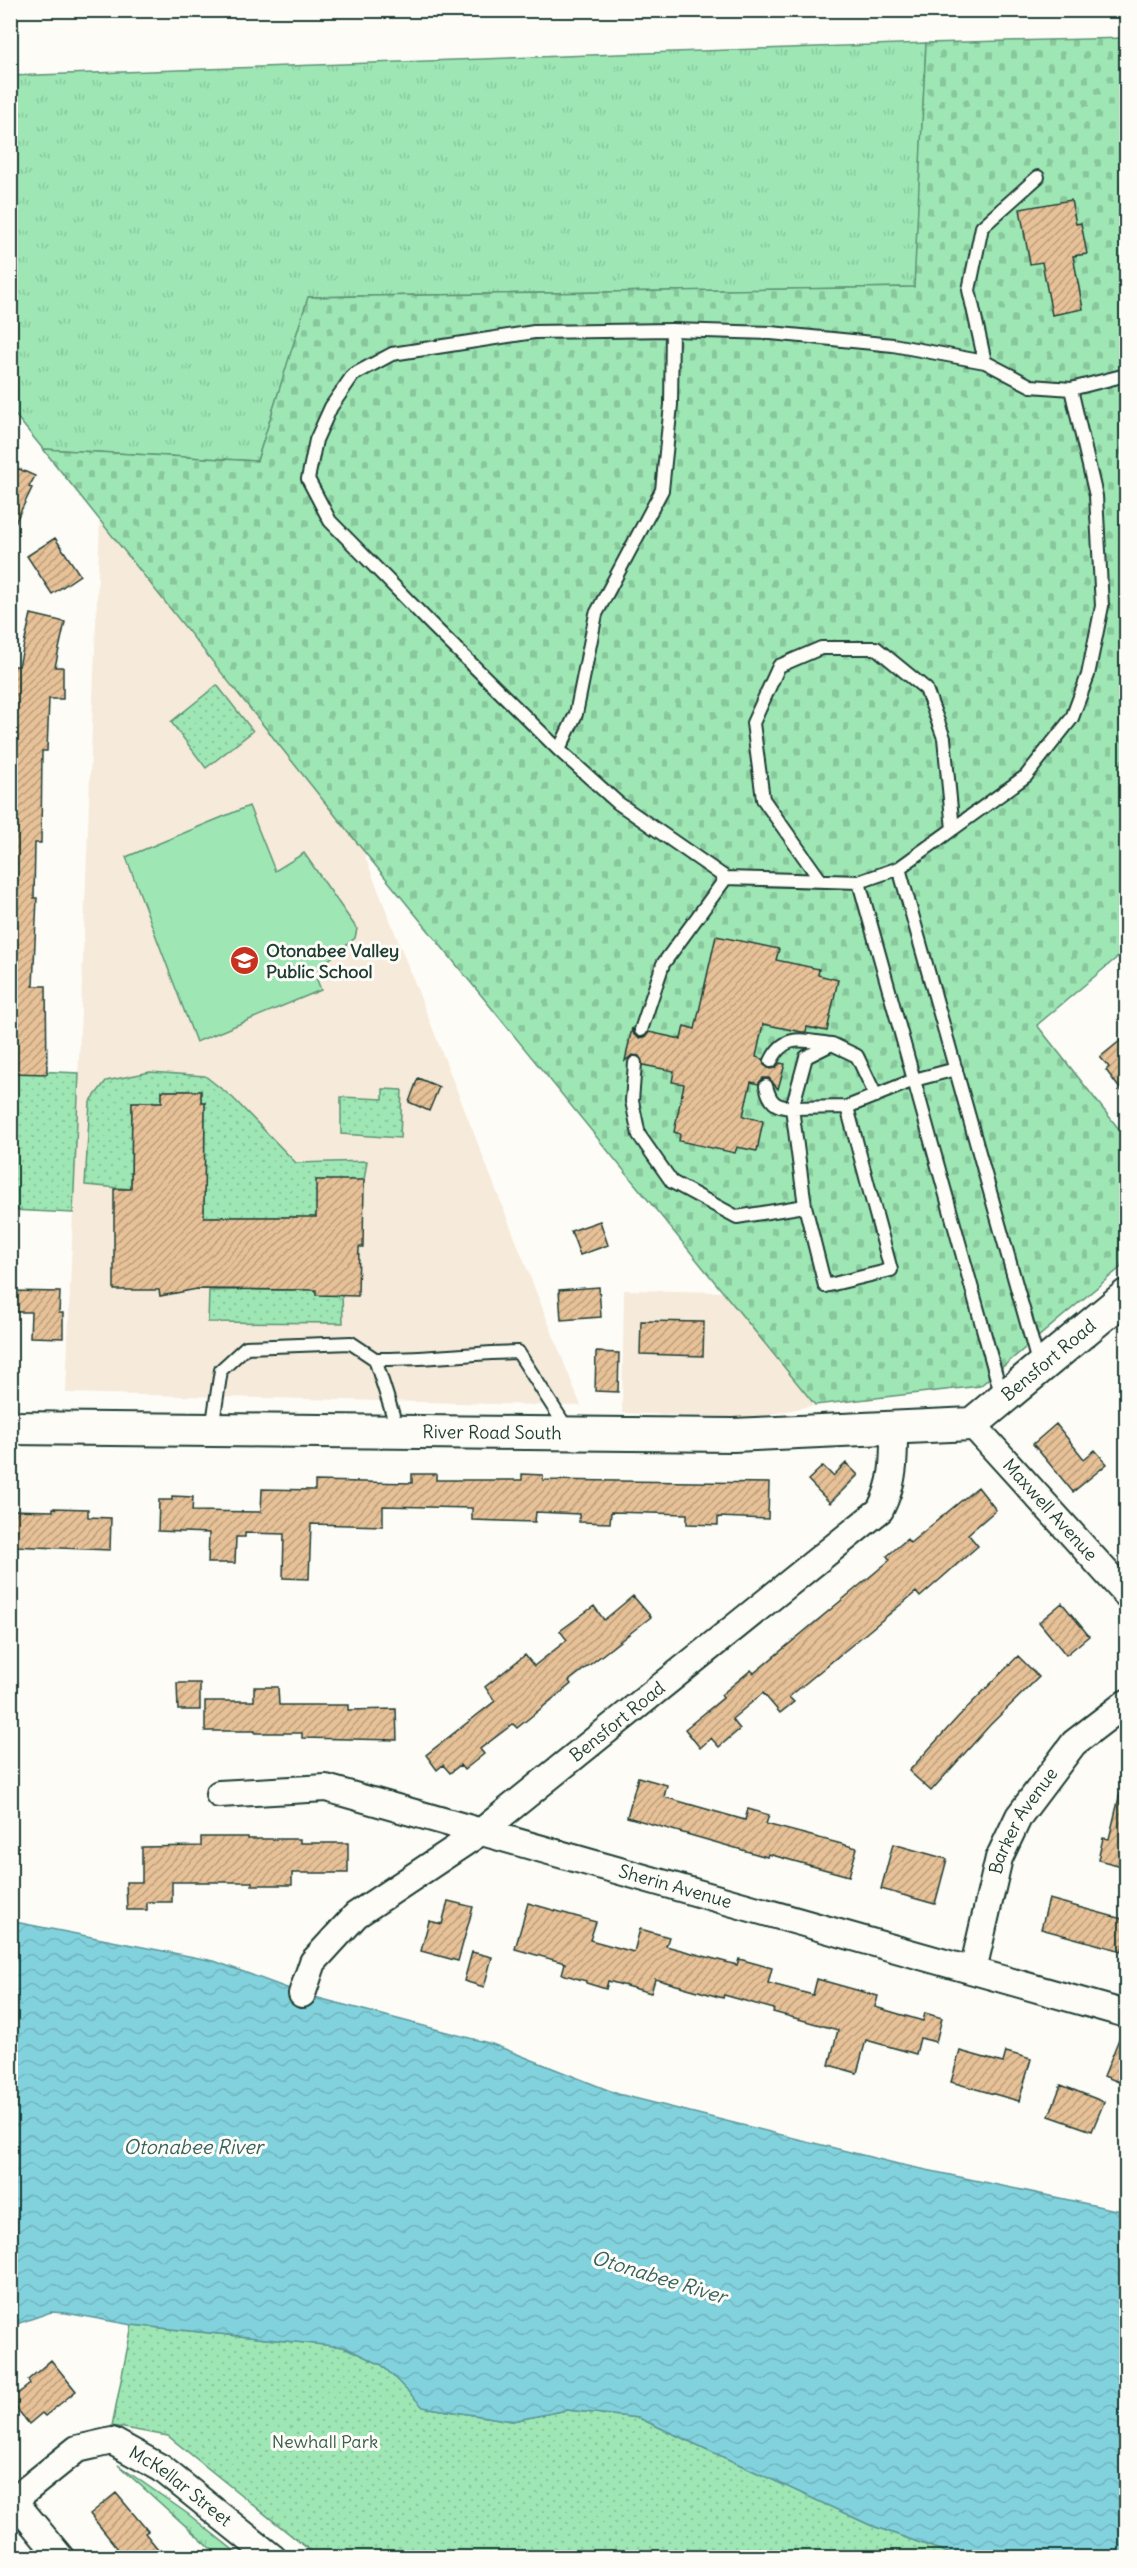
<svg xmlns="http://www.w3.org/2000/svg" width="1137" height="2568" viewBox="0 0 1137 2568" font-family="Delius,sans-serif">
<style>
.built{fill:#f6eada}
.grass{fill:url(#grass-tufts);stroke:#5e9274;stroke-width:1.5}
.cemetery{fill:url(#cemetery-stones);stroke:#5e9274;stroke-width:1.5}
.park{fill:url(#park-dots);stroke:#5e9274;stroke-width:1.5}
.pitch{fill:#9ee7b5;stroke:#5e9274;stroke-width:1.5}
.water{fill:url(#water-waves);stroke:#5a9699;stroke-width:1.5}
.building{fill:url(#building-hatch);stroke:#1f3d34;stroke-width:1.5}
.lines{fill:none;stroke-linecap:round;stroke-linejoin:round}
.service-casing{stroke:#1f3d34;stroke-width:16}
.minor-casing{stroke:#1f3d34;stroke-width:30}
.tertiary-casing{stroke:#1f3d34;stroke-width:36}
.service{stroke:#fdfcf7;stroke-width:12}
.minor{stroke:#fdfcf7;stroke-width:26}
.tertiary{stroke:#fdfcf7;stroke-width:32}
.labels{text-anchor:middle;stroke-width:6;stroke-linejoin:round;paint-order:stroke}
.poi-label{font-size:18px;font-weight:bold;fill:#1f3d34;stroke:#fdfcf7;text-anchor:start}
.street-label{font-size:18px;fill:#1f3d34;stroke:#fdfcf7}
.park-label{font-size:18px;fill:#385f4e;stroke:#fdfcf7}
.water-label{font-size:20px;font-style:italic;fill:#38625e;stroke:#fdfcf7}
</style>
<defs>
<pattern id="grass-tufts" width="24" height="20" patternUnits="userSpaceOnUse" patternTransform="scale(1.5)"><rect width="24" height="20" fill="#9ee7b5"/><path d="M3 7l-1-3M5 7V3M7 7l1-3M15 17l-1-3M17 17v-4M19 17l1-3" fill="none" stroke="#88c79c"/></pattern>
<pattern id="cemetery-stones" width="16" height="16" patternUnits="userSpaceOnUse" patternTransform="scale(1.5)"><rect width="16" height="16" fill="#9ee7b5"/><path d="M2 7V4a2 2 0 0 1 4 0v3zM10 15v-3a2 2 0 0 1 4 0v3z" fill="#88c79c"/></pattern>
<pattern id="park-dots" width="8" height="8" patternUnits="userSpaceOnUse" patternTransform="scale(1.5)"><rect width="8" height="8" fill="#9ee7b5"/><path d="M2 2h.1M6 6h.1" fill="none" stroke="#88c79c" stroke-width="1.8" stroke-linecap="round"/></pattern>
<pattern id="water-waves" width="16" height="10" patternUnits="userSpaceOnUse" patternTransform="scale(1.5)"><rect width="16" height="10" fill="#82d2dd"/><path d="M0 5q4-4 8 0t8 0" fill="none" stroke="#70b5be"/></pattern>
<pattern id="building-hatch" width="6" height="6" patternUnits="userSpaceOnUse" patternTransform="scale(1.5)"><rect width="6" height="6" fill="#e7c197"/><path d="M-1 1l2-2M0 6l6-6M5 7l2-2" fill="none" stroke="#bb9e7c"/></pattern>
</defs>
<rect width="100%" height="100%" fill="#fdfcf7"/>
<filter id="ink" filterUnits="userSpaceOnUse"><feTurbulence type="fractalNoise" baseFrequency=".0167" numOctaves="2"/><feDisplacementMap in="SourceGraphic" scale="12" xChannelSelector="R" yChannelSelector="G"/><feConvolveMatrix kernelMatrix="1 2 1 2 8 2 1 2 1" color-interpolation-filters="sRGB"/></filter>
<g filter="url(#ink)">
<path class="built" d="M 100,521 L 362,849 L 581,1406 L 66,1393 Z
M 624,1290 L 723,1292 L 815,1405 L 752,1418 L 622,1413 Z"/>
<path class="grass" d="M 926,43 L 915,287 L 309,297 L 257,461 L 43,449 L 11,410 L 10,76 Z
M 118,2465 L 188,2514 L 242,2557 L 220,2557 Z"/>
<path class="cemetery" d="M 1126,38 L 1126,950 L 1037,1025 L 1126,1138 L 1126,1263 L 980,1386 L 815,1405 L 362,849 L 43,449 L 257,461 L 308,297 L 914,287 L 926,43 Z"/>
<path class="park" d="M 217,685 L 253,731 L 206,768 L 171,722 Z
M 11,1070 L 79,1073 L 73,1213 L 11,1210 Z
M 150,1072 L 205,1076 L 233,1098 L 296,1163 L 367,1161 L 364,1180 L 316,1220 L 296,1217 L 209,1217 L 200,1223 L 204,1212 L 205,1103 L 201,1102 L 201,1091 L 162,1091 L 162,1102 L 132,1102 L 131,1189 L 85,1185 L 90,1102 L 106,1081 Z
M 383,1089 L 402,1090 L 400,1138 L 341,1134 L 341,1097 L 383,1099 Z
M 316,1278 L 316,1295 L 342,1295 L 343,1323 L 208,1322 L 209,1291 L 241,1290 L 242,1285 L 252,1286 L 253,1290 L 293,1290 Z
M 132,2325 L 344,2347 L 382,2365 L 424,2407 L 512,2421 L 567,2410 L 639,2418 L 870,2525 L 960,2557 L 318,2557 L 168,2436 L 112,2426 Z"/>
<path class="pitch" d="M 249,806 L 275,871 L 304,853 L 357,929 L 355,938 L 314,972 L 321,990 L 196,1042 L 126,857 Z"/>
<path class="water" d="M 10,1921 L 214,1961 L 303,1994 L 492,2044 L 618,2094 L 898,2164 L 1126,2212 L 1126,2557 L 960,2557 L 870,2525 L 639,2418 L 567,2410 L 512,2421 L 423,2407 L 382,2365 L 344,2347 L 132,2325 L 66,2313 L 51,2312 L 11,2326 Z"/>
<path class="building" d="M 1071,200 L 1076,224 L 1081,223 L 1087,254 L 1073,256 L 1083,309 L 1052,315 L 1042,262 L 1030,264 L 1020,209 Z
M 17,468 L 35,476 L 29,487 L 32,488 L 10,533 L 10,477 L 12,478 Z
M 55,538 L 80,575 L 52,594 L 27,556 Z
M 31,614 L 65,622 L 55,667 L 63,667 L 63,699 L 49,699 L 47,751 L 42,751 L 41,843 L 35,843 L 34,898 L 37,898 L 33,986 L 46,986 L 47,1074 L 10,1073 L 10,666 L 19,666 Z
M 716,936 L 779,949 L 776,960 L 819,969 L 818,975 L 838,980 L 827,1031 L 807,1027 L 806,1032 L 802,1032 L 763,1024 L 756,1057 L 763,1059 L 764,1065 L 770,1069 L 775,1068 L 780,1063 L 785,1064 L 778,1089 L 769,1078 L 763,1078 L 758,1084 L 751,1082 L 743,1116 L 763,1121 L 757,1151 L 737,1147 L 735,1153 L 679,1141 L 680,1134 L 674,1132 L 684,1084 L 672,1082 L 674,1071 L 643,1065 L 639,1056 L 632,1055 L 625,1061 L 632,1028 L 634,1035 L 639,1038 L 646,1036 L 649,1032 L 681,1039 L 684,1026 L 695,1029 Z
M 1126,1036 L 1126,1097 L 1106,1070 L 1109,1067 L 1100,1057 Z
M 418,1078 L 439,1087 L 429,1111 L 409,1102 Z
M 162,1091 L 201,1091 L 201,1102 L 205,1102 L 204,1217 L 316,1217 L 316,1180 L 364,1180 L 363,1247 L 359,1247 L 358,1296 L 316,1295 L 316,1290 L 197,1289 L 160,1296 L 159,1290 L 114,1290 L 114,1189 L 131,1189 L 132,1102 L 162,1102 Z
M 600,1221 L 608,1245 L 580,1255 L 571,1231 Z
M 599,1287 L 601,1317 L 561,1320 L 559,1290 Z
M 10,1291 L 60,1292 L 59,1313 L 63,1313 L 63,1338 L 30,1337 L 31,1312 L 10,1312 Z
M 641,1321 L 704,1322 L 703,1356 L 640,1354 Z
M 596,1352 L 619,1353 L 618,1392 L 595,1391 Z
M 1056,1424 L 1084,1459 L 1095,1450 L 1107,1464 L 1073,1492 L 1033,1444 Z
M 846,1463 L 858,1475 L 830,1503 L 808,1480 L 823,1466 L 833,1476 Z
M 412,1474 L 436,1474 L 436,1480 L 522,1480 L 522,1474 L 543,1475 L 543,1480 L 769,1483 L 768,1519 L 718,1517 L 718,1525 L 687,1524 L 687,1514 L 611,1512 L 610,1523 L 579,1522 L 579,1514 L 536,1512 L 535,1522 L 472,1520 L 472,1508 L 383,1506 L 383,1526 L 311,1524 L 309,1579 L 283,1578 L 284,1534 L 245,1533 L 245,1537 L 236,1537 L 235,1563 L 208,1563 L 209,1533 L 158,1531 L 159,1500 L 172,1500 L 172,1496 L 193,1497 L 192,1511 L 261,1512 L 262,1489 L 315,1490 L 315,1481 L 412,1483 Z
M 978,1487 L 996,1510 L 968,1534 L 978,1546 L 920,1597 L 916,1592 L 789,1697 L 794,1702 L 780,1713 L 763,1693 L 732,1719 L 740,1729 L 719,1747 L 711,1738 L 700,1748 L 685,1729 L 723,1698 L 721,1695 L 751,1670 L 754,1673 L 890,1560 L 887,1556 L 907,1539 L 910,1543 Z
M 53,1508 L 88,1509 L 88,1517 L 111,1518 L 110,1550 L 10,1546 L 10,1510 L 53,1511 Z
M 633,1596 L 651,1617 L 569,1681 L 571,1684 L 517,1728 L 513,1724 L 480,1749 L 484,1754 L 464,1770 L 460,1765 L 450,1773 L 443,1765 L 437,1770 L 426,1755 L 495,1701 L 485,1687 L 525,1655 L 534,1666 L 567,1640 L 560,1631 L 594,1606 L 604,1620 Z
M 1062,1603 L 1089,1636 L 1066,1655 L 1039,1622 Z
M 1018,1656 L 1039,1677 L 990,1725 L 931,1791 L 909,1771 L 958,1717 Z
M 177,1683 L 200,1683 L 200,1710 L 178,1710 Z
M 254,1687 L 278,1687 L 279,1705 L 348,1705 L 348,1710 L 396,1709 L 397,1740 L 302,1738 L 302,1733 L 255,1733 L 255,1731 L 205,1731 L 205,1701 L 254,1701 Z
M 638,1777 L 667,1785 L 664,1797 L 745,1820 L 748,1809 L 769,1815 L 766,1824 L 857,1848 L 849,1876 L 768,1854 L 767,1857 L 627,1817 Z
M 1120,1793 L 1126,1794 L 1126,1867 L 1098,1860 L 1103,1838 L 1109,1839 Z
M 201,1837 L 248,1837 L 248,1839 L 300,1839 L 300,1843 L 348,1843 L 348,1873 L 292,1873 L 292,1885 L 252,1885 L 252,1882 L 172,1882 L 172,1902 L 147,1902 L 147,1910 L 127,1910 L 126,1882 L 142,1882 L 142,1847 L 201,1846 Z
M 893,1844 L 947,1859 L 935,1904 L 881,1889 Z
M 1049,1899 L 1126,1920 L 1126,1946 L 1123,1945 L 1122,1951 L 1041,1929 Z
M 448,1901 L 473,1907 L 458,1961 L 421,1951 L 429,1921 L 442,1924 Z
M 528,1903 L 596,1922 L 590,1940 L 634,1952 L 640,1929 L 669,1937 L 666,1946 L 737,1965 L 739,1959 L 772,1968 L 768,1983 L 813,1995 L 817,1979 L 878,1996 L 875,2007 L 923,2021 L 925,2013 L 942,2018 L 936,2042 L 920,2038 L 916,2054 L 866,2040 L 857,2073 L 829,2065 L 838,2030 L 773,2012 L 774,2009 L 724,1995 L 723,1998 L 655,1979 L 651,1993 L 608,1981 L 606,1989 L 586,1983 L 586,1981 L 562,1974 L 565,1963 L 515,1949 Z
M 472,1952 L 492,1957 L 484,1987 L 464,1981 Z
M 1123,2029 L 1126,2029 L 1126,2085 L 1104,2076 Z
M 960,2051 L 1003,2063 L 1006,2052 L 1031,2059 L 1019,2101 L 951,2082 Z
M 1061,2085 L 1104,2102 L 1092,2131 L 1049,2116 Z
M 51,2360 L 76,2391 L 45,2416 L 42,2413 L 29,2424 L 10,2400 L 30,2384 L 28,2380 Z
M 116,2493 L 148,2531 L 145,2533 L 158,2549 L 147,2558 L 130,2558 L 125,2550 L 121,2553 L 90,2514 Z"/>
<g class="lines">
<defs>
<path id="service" d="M 985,362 L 969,290 L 982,227 L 1038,177
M 1071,389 L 1096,496 L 1102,606 L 1088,675 L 1072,718 L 1026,776 L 899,868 L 859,882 L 726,878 L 618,803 L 559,750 L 434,627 L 330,521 L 308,479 L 316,440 L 331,407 L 353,375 L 392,354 L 534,332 L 672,330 L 771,333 L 893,345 L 985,362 L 1031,386 L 1071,389 L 1126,375
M 559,750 L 576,714 L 596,614 L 662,490 L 671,405 L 672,330
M 899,868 L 1039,1366
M 821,881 L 763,799 L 753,723 L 779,666 L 821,648 L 876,648 L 926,689 L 944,738 L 953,829
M 859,882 L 1002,1397
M 641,1030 L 663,964 L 726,878
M 771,1061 C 785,1032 804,1041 831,1044
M 635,1063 L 632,1101 L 639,1135 L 672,1182 L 737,1217 L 805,1206
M 766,1086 C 770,1102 775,1107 792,1108 L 806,1057 L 832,1044 L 857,1056 L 876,1096
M 847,1107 L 891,1270 L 825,1286 L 805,1206 L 792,1108 L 847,1107 L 914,1080 L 956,1069
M 375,1359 C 423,1360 470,1353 518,1352 L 568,1430
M 212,1429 L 221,1370 L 246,1347 L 351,1343 L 375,1359 L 398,1431"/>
<g id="minor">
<path id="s1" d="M 972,1424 L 1126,1594"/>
<path id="s2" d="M 219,1794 L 326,1788 L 1126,2014"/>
<path id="s3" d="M 973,1970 L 999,1858 L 1019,1816 L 1074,1743 L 1126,1703"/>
<path id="s4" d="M 302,1994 L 313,1962 L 356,1915 L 482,1831 L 880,1510 C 895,1481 894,1459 894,1427"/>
<path d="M 14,2501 L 61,2558"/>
<path id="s5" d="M 10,2503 L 77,2449 L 112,2441 L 161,2468 L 273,2558"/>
</g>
<g id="tertiary">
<path id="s6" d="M 10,1428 L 733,1435 L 972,1424 L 1126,1296"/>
</g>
</defs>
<use href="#service" class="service-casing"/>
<use href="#minor" class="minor-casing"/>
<use href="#tertiary" class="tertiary-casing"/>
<use href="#service" class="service"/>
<use href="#minor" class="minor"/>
<use href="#tertiary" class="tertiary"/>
</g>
</g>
<defs>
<symbol id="school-disc" viewBox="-11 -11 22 22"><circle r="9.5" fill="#c8321e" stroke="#fdfcf7"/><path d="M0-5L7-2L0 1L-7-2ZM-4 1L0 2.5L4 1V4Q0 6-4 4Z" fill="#fff"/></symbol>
</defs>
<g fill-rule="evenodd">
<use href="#school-disc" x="228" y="944" width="33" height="33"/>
</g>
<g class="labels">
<g class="poi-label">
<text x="266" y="957">Otonabee Valley<tspan x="266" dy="21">Public School</tspan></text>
</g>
<g class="street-label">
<text dy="6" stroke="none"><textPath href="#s6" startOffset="1062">Bensfort Road</textPath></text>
<text dy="6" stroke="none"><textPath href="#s6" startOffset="482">River Road South</textPath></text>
<text dy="6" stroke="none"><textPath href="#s1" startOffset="116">Maxwell Avenue</textPath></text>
<text dy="6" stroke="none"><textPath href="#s4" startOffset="423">Bensfort Road</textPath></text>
<text dy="6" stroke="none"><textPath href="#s3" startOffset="159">Barker Avenue</textPath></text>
<text dy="6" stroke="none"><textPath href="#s2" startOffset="470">Sherin Avenue</textPath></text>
<text dy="6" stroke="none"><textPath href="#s5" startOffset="204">McKellar Street</textPath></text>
</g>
<g class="park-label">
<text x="325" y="2448">Newhall Park</text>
</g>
<g class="water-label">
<text x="193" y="2154">Otonabee River</text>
<text transform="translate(659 2277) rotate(17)" y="7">Otonabee River</text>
</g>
</g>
<rect width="1137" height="2568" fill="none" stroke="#fdfcf7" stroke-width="36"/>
<rect x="18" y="18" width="1101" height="2532" fill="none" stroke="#1f3d34" stroke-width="2" filter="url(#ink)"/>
</svg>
